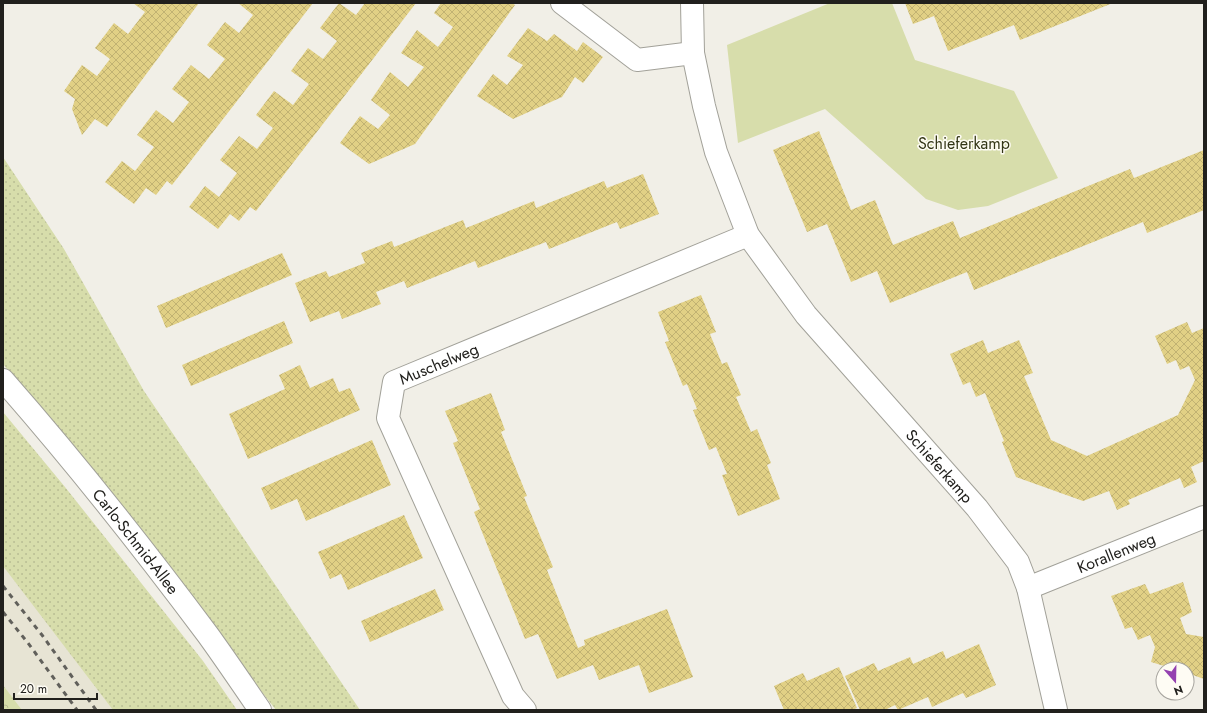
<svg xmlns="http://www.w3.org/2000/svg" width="1207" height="713" viewBox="0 0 1207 713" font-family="Jost,sans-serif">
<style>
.built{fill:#e7e4d4}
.grass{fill:url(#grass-dots)}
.forest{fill:url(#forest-crowns)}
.park{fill:#d7ddab}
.building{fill:url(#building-cross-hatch)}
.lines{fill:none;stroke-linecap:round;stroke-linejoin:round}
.street-casing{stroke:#a2a199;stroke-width:24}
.secondary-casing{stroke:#a2a199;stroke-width:24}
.street{stroke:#fff;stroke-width:22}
.secondary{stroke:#fff;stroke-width:22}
.rail{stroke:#61605b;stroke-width:3;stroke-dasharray:5 5;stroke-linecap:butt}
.labels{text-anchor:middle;stroke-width:3;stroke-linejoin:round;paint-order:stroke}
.park-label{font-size:16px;fill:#333616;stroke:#fefcf4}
.street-label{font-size:16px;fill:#21201d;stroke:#fefcf4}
</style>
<defs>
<pattern id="grass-dots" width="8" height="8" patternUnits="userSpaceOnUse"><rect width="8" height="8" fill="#d7ddab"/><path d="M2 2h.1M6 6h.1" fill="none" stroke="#b8bd93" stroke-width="1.8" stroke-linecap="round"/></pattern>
<pattern id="forest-crowns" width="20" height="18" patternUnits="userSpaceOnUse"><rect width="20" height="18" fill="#d7ddab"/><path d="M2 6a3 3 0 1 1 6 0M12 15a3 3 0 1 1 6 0" fill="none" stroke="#b8bd93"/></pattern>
<pattern id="building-cross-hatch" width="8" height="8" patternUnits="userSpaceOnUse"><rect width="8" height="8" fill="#e1d085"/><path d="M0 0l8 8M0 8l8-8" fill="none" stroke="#c1b272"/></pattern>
</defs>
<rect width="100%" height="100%" fill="#f1efe7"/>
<path class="built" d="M 3,515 L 141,710 L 22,710 L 3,685 Z"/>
<path class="grass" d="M 3,157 L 64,249 L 144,391 L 360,710 L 276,710 L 3,364 Z
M 3,412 L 65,487 L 203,661 L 237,710 L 113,710 L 3,566 Z"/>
<path class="forest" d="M 3,685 L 22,710 L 3,710 Z"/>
<path class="park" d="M 830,3 L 892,3 L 915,60 L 1014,91 L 1058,178 L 988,206 L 958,210 L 926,199 L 825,109 L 738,143 L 727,45 Z"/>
<path class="building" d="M 133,3 L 199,3 L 107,127 L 95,119 L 82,135 L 72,109 L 75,99 L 64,91 L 82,65 L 97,76 L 110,59 L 95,48 L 114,23 L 128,34 L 145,12 Z
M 238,3 L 313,3 L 172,185 L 167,181 L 156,195 L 146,188 L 134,204 L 105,182 L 122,161 L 135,171 L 154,147 L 137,135 L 156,110 L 173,123 L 189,102 L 172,89 L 191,65 L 209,79 L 225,59 L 207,45 L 225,22 L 239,33 L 253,15 Z
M 339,3 L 356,15 L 365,3 L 416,3 L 256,211 L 250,207 L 239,221 L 230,214 L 218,229 L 189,207 L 205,186 L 219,197 L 237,173 L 220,160 L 239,136 L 257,149 L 273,128 L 256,115 L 274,91 L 293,105 L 309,84 L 291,71 L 308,48 L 323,59 L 337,41 L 320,28 Z
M 441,3 L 512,3 L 515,5 L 415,144 L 369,164 L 340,143 L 360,116 L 378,129 L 390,115 L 371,100 L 390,72 L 408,87 L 424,67 L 401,53 L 417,30 L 438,47 L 453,27 L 434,13 Z
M 905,3 L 1113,3 L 1020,40 L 1014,25 L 948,51 L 934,16 L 913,24 Z
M 528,28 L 547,41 L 554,34 L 577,51 L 583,42 L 603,57 L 583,83 L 575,77 L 562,97 L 513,119 L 477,96 L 493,74 L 507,85 L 523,65 L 507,56 Z
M 819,131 L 851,210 L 875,200 L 893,245 L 953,221 L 960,238 L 1130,169 L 1134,178 L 1204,150 L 1204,210 L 1147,233 L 1143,222 L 974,290 L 967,272 L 890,303 L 877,271 L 851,282 L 827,224 L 807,232 L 773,150 Z
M 643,174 L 659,214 L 620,229 L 617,222 L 549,249 L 546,242 L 478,268 L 475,261 L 407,288 L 404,281 L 376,292 L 381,304 L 342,319 L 339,311 L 310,322 L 295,283 L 326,271 L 329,277 L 365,263 L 361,253 L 392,241 L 394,247 L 463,220 L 466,228 L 534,201 L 536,208 L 604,181 L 607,188 Z
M 282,253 L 292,275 L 166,328 L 157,306 Z
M 701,295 L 716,332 L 710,334 L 722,364 L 727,362 L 741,395 L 736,397 L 751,432 L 757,429 L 771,463 L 767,465 L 780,499 L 738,516 L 722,475 L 727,474 L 716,447 L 709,450 L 693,410 L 697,409 L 687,384 L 683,386 L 665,342 L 669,341 L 658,312 Z
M 284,321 L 293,343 L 191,386 L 182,365 Z
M 1187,322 L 1192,333 L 1204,328 L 1204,461 L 1191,467 L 1197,482 L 1184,488 L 1180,478 L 1128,500 L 1130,504 L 1117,510 L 1109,491 L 1083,501 L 1016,477 L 1002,442 L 1004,441 L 985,393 L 976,397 L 970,382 L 963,385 L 950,354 L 983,340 L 988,353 L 1019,340 L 1033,373 L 1024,376 L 1051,440 L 1087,456 L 1178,415 L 1195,380 L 1189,366 L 1180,370 L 1176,360 L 1167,364 L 1155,336 Z
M 300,365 L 310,388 L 333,378 L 339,392 L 350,388 L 360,410 L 248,459 L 229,414 L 285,389 L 279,375 Z
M 491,393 L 505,430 L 501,432 L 527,496 L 524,497 L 553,567 L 547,570 L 578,648 L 585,645 L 584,640 L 667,609 L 693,677 L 649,693 L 639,665 L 599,680 L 593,665 L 557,679 L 538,634 L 525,639 L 474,512 L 480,509 L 453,443 L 458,441 L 445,411 Z
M 372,440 L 391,485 L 306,521 L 297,499 L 271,510 L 261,488 Z
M 404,515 L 423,558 L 348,590 L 341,574 L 330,579 L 318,552 Z
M 1183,582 L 1192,612 L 1180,618 L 1186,634 L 1204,637 L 1204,679 L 1187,673 L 1187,669 L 1174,669 L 1151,662 L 1155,647 L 1150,635 L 1138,640 L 1132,627 L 1125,629 L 1111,596 L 1145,584 L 1150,594 Z
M 435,589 L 444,610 L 370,642 L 361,621 Z
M 979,644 L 996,685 L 966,698 L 963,693 L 932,707 L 928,697 L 898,710 L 895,705 L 885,710 L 860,710 L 845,676 L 874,663 L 878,671 L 910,657 L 913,664 L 943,651 L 946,659 Z
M 839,667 L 857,708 L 852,710 L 784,710 L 774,686 L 803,673 L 807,681 Z"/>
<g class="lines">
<defs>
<g id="street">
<path d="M 562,3 L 637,60 L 693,53"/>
<path id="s1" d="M 692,3 L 693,53 L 704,106 L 716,152 L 748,235 L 806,315 L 977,508 L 1018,562 L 1028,588 L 1056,710"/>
<path id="s2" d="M 1028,588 L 1204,517"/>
<path id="s3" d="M 525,710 L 513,696 L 388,418 L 394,382 L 748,235"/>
</g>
<g id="secondary">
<path id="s4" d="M 3,380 C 75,462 143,548 208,635 C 226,660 243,685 260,710"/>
</g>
</defs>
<use href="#street" class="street-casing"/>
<use href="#secondary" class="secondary-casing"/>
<use href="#street" class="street"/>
<use href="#secondary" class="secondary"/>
<path class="rail" d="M 3,586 L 42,635 L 96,710
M 3,612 L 28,643 L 77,710"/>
</g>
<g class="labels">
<g class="park-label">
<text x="964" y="149">Schieferkamp</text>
</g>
<g class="street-label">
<text dy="6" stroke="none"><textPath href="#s3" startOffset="408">Muschelweg</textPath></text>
<text dy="6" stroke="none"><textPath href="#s1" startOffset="541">Schieferkamp</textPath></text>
<text dy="6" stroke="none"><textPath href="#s4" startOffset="209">Carlo-Schmid-Allee</textPath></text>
<text dy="6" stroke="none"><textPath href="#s2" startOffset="95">Korallenweg</textPath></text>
</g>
</g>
<rect width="1207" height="713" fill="none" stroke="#21201d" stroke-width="8"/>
<g transform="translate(1175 681) rotate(160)"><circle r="19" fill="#fefcf4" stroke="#a6a49e"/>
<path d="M0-3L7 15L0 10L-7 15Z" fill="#9441b0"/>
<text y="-6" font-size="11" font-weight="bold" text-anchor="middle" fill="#21201d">N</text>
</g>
<path d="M14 693v6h83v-6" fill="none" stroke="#21201d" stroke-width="2"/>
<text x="20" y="693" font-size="12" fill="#21201d" stroke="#fefcf4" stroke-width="3" paint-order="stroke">20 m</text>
</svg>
